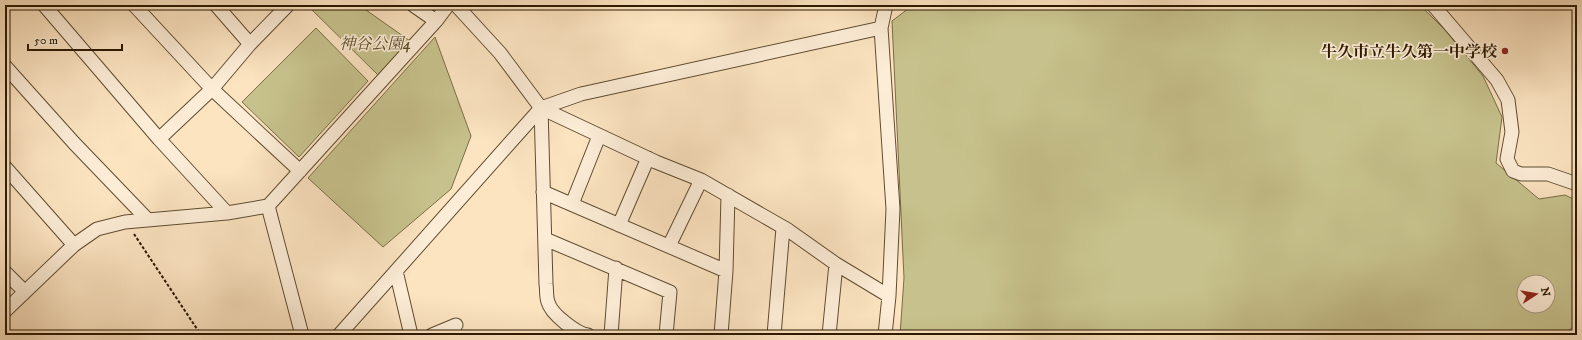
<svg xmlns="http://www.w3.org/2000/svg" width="1582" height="340" viewBox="0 0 1582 340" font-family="'IM FELL DW Pica','Noto Serif JP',serif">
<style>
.green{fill:#c7c28d;stroke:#796e46;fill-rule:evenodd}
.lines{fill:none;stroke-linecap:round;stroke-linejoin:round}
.street-casing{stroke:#5f4c30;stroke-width:15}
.path{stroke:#2b1900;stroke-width:2;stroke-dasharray:3 2;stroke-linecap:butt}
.street{stroke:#fdedd7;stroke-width:13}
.poi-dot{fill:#8f2418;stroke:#fdedd7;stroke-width:1.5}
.labels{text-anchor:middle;stroke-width:3.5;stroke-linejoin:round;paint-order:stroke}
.park-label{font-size:16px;font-style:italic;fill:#5a4c2a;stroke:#fdedd7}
.poi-label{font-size:16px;font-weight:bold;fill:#2b1900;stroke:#fdedd7;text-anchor:end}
</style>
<rect width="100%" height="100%" fill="#fce4c1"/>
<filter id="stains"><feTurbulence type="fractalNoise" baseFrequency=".005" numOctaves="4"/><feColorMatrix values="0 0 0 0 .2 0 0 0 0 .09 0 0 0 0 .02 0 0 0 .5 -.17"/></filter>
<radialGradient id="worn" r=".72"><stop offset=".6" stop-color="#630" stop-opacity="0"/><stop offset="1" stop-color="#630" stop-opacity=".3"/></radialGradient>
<path class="green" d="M 307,5 L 359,5 L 410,41 L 378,75 Z
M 913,5 L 1420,5 L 1445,30 L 1483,76 L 1502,117 L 1496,163 L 1539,199 L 1565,195 L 1577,201 L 1577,323 L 1564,335 L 900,335 L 904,278 L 892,21 ZM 1524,282 L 1548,282 L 1548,306 L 1524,306 Z
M 316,28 L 368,81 L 299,157 L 242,102 Z
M 435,37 L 471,136 L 451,189 L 383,247 L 308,178 Z"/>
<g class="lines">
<defs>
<path id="street" d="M 44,5 L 159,139 L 227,213
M 134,5 L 212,89 L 300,171
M 216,5 L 250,44
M 413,5 L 436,21
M 456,5 L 500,53 L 541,108 L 656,162 L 701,180 L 788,230 L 836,264 L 889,296
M 1433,5 L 1497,80 L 1508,100 L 1512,132 L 1507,159 L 1513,171 L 1521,174 L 1548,174 L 1577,184
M 5,66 L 74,143 L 148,220
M 541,108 L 546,284 C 547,290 546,297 548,302 C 551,314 577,334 588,335
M 159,139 L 212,89 L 250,44 L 288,5
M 5,167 L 74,245
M 543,192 L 726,271
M 572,204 L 599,136
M 268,206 L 302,335
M 619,225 L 648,158
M 545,239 L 670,292 L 666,335
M 669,246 L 701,180
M 396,271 L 411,335
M 5,272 L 25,292
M 5,311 L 74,245 L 97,229 L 125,222 L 227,213 L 268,206 L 436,21 L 448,5
M 339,335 L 541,108 L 581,94 L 881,28
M 432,335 L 456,325
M 611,335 L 616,268
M 721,335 L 726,271 L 728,195
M 774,335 L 783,228
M 829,335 L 836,264
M 885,335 L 889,296 L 893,209 L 881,28 L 886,5"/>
</defs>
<use href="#street" class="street-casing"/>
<path class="path" d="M 134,234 L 201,335"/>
<use href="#street" class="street"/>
</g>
<circle class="poi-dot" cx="1505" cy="51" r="4"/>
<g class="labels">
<g class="park-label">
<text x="375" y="49">神谷公園4</text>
</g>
<g class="poi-label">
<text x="1497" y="57">牛久市立牛久第一中学校</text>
</g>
</g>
<rect width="1582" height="340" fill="none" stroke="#fce4c1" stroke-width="20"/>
<rect x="6" y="6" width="1570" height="328" fill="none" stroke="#2b1900" stroke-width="2"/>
<rect x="10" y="10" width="1562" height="320" fill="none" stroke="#2b1900"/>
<g transform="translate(1536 294) rotate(78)"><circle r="19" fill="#fdedd7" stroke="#a99881"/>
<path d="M0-3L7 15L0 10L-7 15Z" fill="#8f2418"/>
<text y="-6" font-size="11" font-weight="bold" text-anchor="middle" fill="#2b1900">N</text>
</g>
<path d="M28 44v6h94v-6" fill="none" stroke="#2b1900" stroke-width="2"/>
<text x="34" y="44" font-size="12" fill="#2b1900" stroke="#fdedd7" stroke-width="3" paint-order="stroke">50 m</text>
<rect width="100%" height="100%" filter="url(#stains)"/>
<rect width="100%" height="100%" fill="url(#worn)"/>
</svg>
